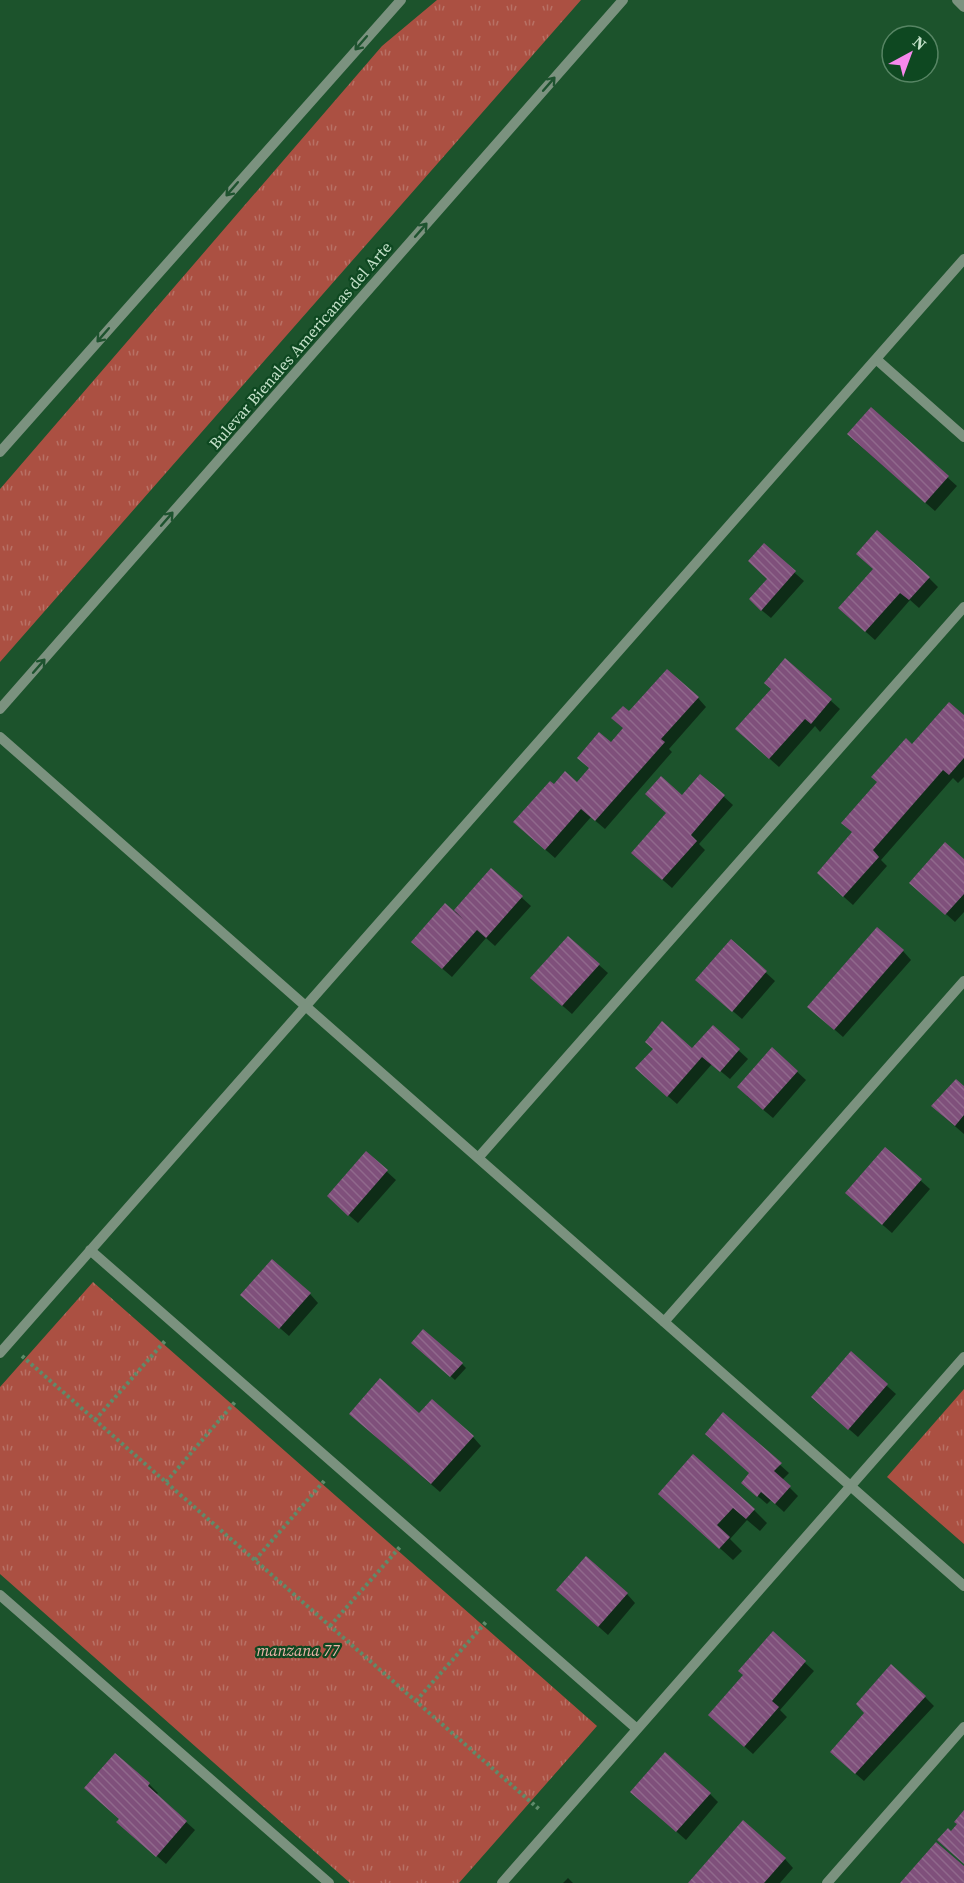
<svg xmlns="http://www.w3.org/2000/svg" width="964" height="1883" viewBox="0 0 964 1883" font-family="'Source Serif 4',serif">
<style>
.grass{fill:url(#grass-tufts)}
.shadow{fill:#0007}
.building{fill:url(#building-back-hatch)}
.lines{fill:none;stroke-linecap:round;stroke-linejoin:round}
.path{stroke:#5f8b6a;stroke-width:4;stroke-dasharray:3 3;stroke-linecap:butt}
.minor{stroke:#7b927f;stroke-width:10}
.oneway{stroke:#1e532f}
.labels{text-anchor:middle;stroke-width:4.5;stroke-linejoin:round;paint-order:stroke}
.street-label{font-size:16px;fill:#c4e1c9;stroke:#0e4821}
.park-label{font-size:16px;font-style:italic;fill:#edb3a9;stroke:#0e4821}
</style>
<defs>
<pattern id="grass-tufts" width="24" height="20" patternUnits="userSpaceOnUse" patternTransform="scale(1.5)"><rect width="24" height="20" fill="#ab5042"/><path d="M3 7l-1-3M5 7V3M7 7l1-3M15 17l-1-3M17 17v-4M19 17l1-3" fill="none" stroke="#b87165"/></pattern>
<pattern id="building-back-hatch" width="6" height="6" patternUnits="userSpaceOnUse" patternTransform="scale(1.5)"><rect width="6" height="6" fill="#7f507b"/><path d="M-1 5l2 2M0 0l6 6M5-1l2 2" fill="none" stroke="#90698c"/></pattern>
</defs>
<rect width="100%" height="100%" fill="#1c532c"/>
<path class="grass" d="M 437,0 L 581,0 L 0,662 L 0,489 L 382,46 Z
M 93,1282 L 597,1726 L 459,1883 L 350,1883 L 0,1574 L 0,1387 Z
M 964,1389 L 964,1544 L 887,1477 Z"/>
<path class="shadow" d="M 871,409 L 957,486 L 935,511 L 857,443 Z
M 764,546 L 804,581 L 771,618 L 759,608 L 769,579 Z
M 929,578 L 938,587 L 919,608 L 910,600 L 875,640 L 849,617 Z
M 785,660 L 840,709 L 820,732 L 815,726 L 779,767 L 746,738 Z
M 698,698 L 706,707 L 669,749 L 672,752 L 605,829 L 591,817 L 555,858 L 524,831 L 554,787 L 577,784 L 625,729 L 630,713 Z
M 964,717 L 964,777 L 958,783 L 953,778 L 881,860 L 887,866 L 853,905 L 827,882 L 879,783 L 913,746 Z
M 701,776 L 733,805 L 699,844 L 705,850 L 672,888 L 641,861 L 667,813 Z
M 964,861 L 964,912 L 955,922 L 920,891 Z
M 491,870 L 531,906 L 495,946 L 486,938 L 452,977 L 422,951 Z
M 731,941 L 775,981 L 742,1019 L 706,988 Z
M 903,951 L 911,960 L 843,1037 L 818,1015 Z
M 599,965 L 608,973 L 572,1014 L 541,987 Z
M 713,1027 L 748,1059 L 730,1079 L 712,1064 L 677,1104 L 646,1077 L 654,1049 L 692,1050 Z
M 772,1049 L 806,1080 L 773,1118 L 747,1096 Z
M 964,1088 L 964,1134 L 942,1115 Z
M 885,1149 L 930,1189 L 892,1233 L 856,1202 Z
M 366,1153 L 396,1180 L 358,1223 L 337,1205 Z
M 310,1294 L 318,1303 L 289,1336 L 251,1303 Z
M 417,1347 L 462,1364 L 466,1368 L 455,1380 Z
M 851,1354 L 896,1394 L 858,1437 L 822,1406 Z
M 723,1414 L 789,1473 L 782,1480 L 798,1496 L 784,1512 L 771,1500 L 767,1504 L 752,1491 L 751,1473 Z
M 420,1415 L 473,1437 L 481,1446 L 440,1492 L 360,1423 Z
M 660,1494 L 754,1510 L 767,1523 L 760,1531 L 747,1520 L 730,1539 L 742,1551 L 733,1560 Z
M 627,1594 L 635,1603 L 608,1635 L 567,1599 Z
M 773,1634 L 814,1671 L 780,1710 L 787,1717 L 753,1754 L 719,1724 L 745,1676 Z
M 925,1697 L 934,1706 L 864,1781 L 841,1761 L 866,1713 Z
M 149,1784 L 158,1793 L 156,1795 L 195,1830 L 166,1864 L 118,1822 Z
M 710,1794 L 718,1802 L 686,1840 L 641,1800 Z
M 785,1859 L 793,1868 L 780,1883 L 689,1883 Z
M 568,1878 L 573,1883 L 563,1883 Z"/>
<path class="building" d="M 871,407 L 949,476 L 925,503 L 847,434 Z
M 877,530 L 930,577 L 909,600 L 900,593 L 865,632 L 838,608 L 873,569 L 856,554 Z
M 764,543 L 796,571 L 761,611 L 749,599 L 767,579 L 748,561 Z
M 785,658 L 832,699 L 811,724 L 805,719 L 769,759 L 735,729 L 771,689 L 764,683 Z
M 667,669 L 699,697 L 661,739 L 665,742 L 595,821 L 581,809 L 545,850 L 513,822 L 550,781 L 554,784 L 565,771 L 577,782 L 589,768 L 577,758 L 599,732 L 611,742 L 623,728 L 611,718 L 623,706 L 629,711 Z
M 949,702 L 964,715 L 964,758 L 949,775 L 943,770 L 873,850 L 879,857 L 843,897 L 817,873 L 852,832 L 841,823 L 877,782 L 871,777 L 906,738 L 912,744 Z
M 700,774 L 725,795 L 691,835 L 697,841 L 662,880 L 631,853 L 666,813 L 645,794 L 661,776 L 682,795 Z
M 945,842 L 964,859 L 964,894 L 945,915 L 909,883 Z
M 491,868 L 523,896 L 486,938 L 477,930 L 442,969 L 411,942 L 445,903 L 464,920 L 454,910 Z
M 877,927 L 904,950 L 834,1030 L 807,1007 Z
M 568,936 L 600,964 L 562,1006 L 530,978 Z
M 731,939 L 767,971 L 732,1012 L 695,980 Z
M 662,1021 L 692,1048 L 713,1025 L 740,1049 L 720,1072 L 702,1057 L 667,1097 L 635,1068 L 653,1049 L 645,1042 Z
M 772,1047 L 798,1071 L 763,1110 L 737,1087 Z
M 956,1079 L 964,1086 L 964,1115 L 955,1126 L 931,1106 Z
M 885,1147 L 922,1179 L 882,1225 L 845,1193 Z
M 366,1151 L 388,1170 L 348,1216 L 327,1196 Z
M 272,1259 L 311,1293 L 279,1329 L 240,1295 Z
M 423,1329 L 463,1363 L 450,1377 L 411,1343 Z
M 851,1351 L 888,1384 L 848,1430 L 811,1397 Z
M 380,1378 L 419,1413 L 432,1399 L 474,1436 L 431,1484 L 349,1414 Z
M 723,1412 L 782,1463 L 774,1471 L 791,1486 L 775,1504 L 761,1492 L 757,1497 L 741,1483 L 749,1473 L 705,1434 Z
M 693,1454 L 755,1509 L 746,1519 L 733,1508 L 717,1525 L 730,1537 L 719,1549 L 658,1494 Z
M 586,1556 L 628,1593 L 598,1627 L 556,1590 Z
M 773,1631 L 806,1661 L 772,1701 L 779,1707 L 744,1747 L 708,1715 L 743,1675 L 738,1671 Z
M 891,1664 L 926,1696 L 855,1774 L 830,1752 L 864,1713 L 856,1704 Z
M 665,1752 L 711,1793 L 676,1832 L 630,1792 Z
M 115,1753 L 150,1783 L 148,1786 L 187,1821 L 156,1857 L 116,1822 L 119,1819 L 84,1788 Z
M 964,1810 L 964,1864 L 937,1840 L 948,1828 L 951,1831 L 957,1824 L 954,1822 Z
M 743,1820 L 786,1858 L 764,1883 L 688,1883 Z
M 936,1842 L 964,1866 L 964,1883 L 900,1883 Z"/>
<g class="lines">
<path class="path" d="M 22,1356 L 540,1810
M 95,1420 L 165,1341
M 166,1482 L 235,1402
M 255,1560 L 325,1480
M 330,1626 L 400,1547
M 416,1701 L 486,1622"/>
<path class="minor" d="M 957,0 L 964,7
M 876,359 L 964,437
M 0,452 L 401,0
M 0,709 L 623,0
M 0,737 L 964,1586
M 478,1158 L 964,607
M 90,1250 L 637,1729
M 664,1322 L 964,981
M 0,1353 L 964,259
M 0,1595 L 329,1883
M 502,1883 L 964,1357
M 827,1883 L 964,1727"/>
</g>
<defs><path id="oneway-shaft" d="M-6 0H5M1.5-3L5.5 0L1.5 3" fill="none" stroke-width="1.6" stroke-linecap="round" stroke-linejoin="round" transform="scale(1.5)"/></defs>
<g class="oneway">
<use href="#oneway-shaft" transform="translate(361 43) rotate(131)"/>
<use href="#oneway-shaft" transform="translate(549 84) rotate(-49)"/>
<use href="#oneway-shaft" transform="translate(232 189) rotate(131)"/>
<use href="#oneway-shaft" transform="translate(421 230) rotate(-49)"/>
<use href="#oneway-shaft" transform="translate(103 335) rotate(131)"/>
<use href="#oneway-shaft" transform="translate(167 519) rotate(-49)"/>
<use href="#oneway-shaft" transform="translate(39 666) rotate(-49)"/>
</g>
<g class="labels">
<g class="street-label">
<text transform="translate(300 345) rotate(-49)" y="6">Bulevar Bienales Americanas del Arte</text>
</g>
<g class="park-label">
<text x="298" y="1656">manzana 77</text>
</g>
</g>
<g transform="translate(910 54) rotate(41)"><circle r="28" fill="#0e4821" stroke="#578564" stroke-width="1.5"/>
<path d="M0-4.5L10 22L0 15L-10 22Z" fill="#f689ed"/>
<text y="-9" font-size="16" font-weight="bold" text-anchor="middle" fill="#c4e1c9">N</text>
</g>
</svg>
